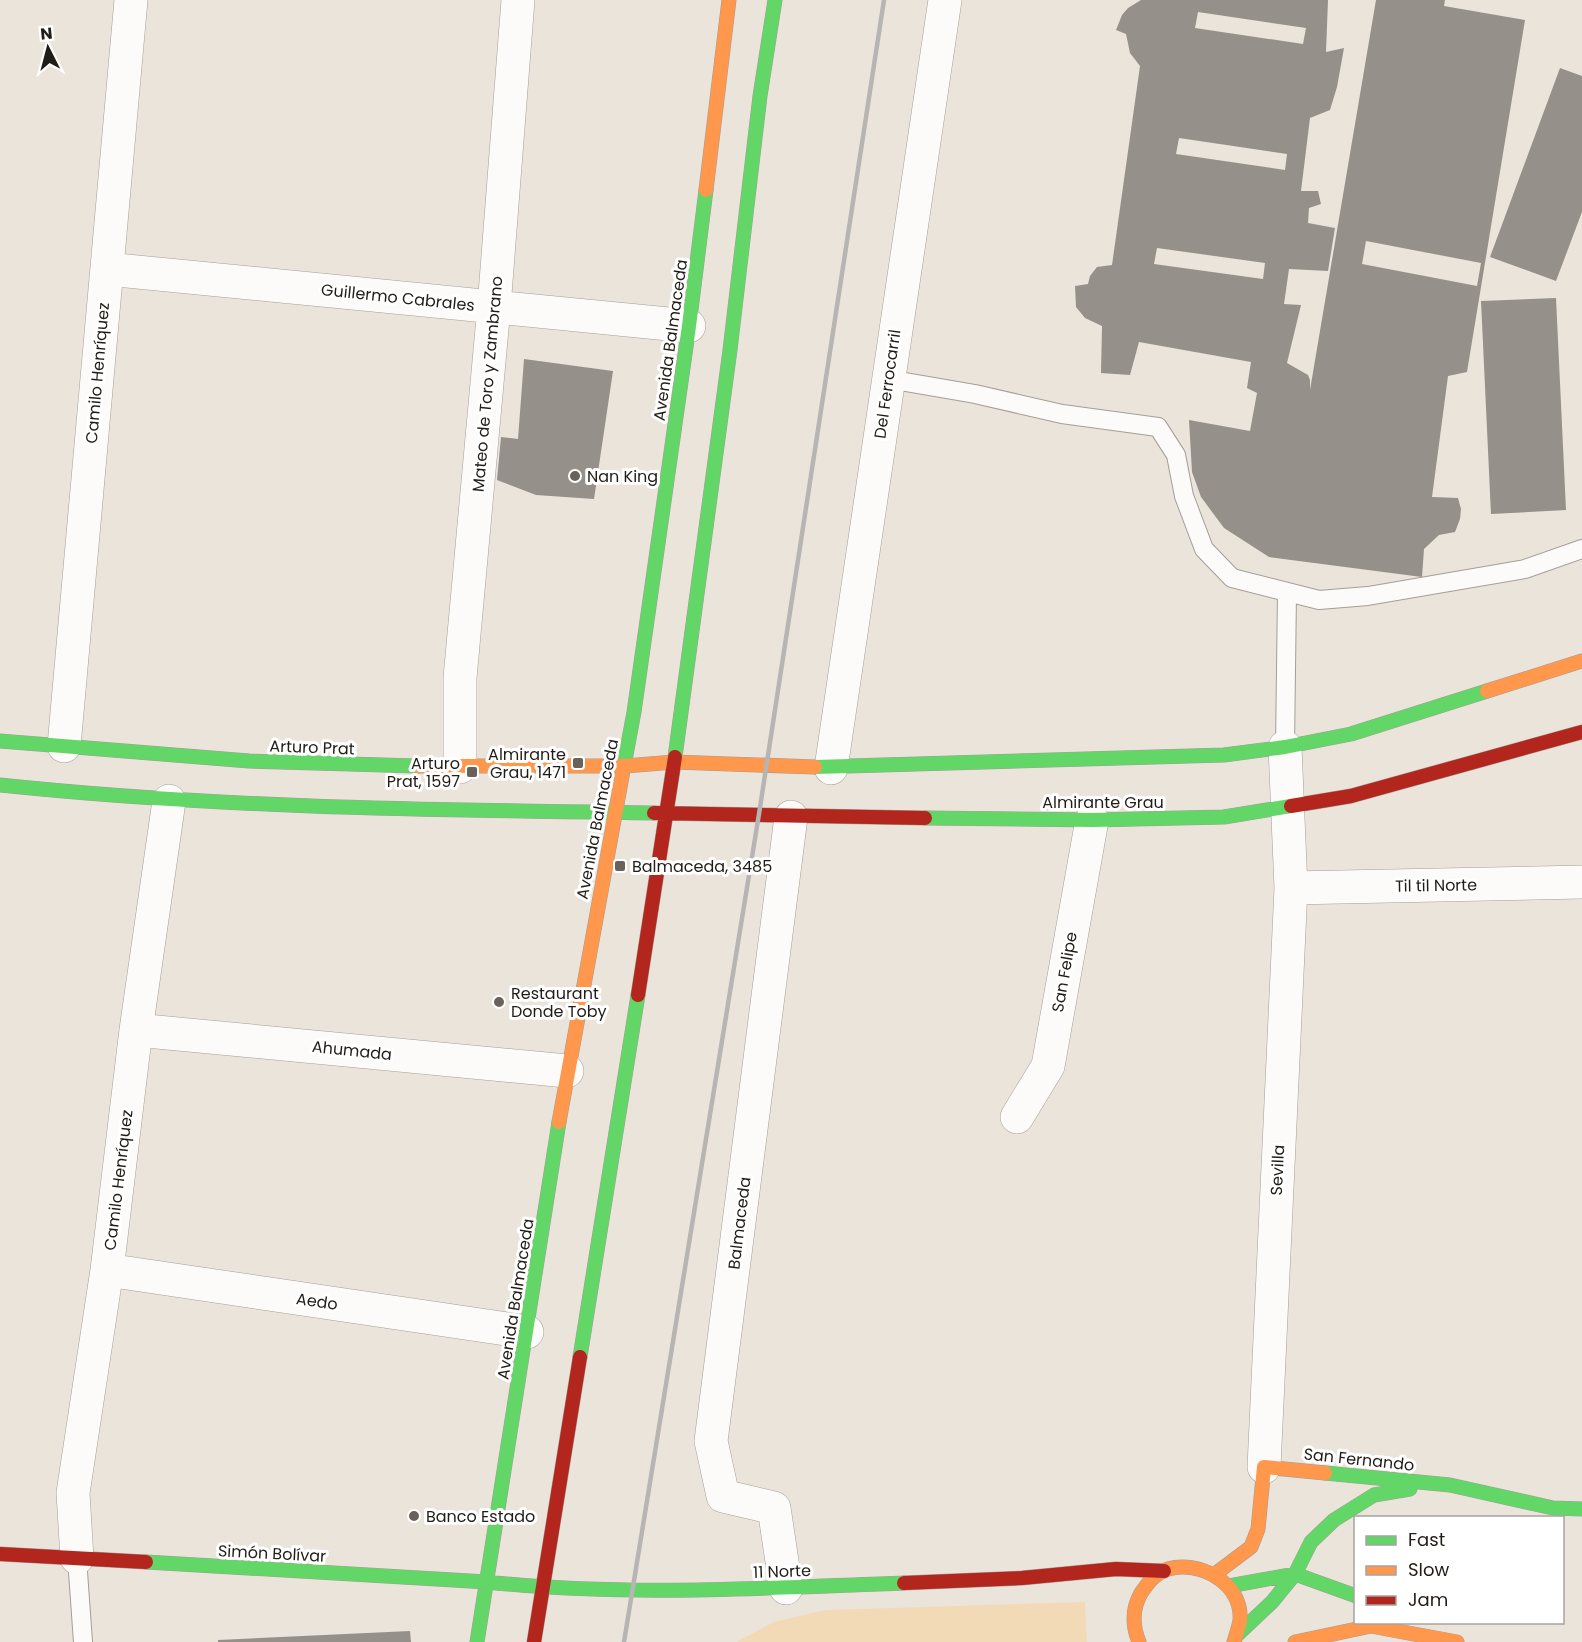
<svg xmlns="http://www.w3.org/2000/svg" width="1582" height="1642" viewBox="0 0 1582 1642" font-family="Poppins,sans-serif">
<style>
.green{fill:#f3dab6}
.building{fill:#959089;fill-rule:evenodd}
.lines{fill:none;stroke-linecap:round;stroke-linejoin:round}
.lane-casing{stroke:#a49e97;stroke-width:20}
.street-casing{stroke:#a49e97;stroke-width:34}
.fast-casing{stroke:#a49e97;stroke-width:15}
.slow-casing{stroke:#a49e97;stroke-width:15}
.jam-casing{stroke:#a49e97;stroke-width:15}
.lane{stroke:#fcfbfa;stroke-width:18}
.street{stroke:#fcfbfa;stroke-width:33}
.fast{stroke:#63d668;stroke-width:14}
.slow{stroke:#ff974d;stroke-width:14}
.jam{stroke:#b3261e;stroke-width:14}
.rail{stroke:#b6b5b3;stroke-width:4.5}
.poi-dot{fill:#68625b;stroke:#fff;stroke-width:2}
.labels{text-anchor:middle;stroke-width:6;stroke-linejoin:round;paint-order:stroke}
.street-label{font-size:16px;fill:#211c16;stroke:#fff}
.poi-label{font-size:16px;fill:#211c16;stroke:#fff;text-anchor:start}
</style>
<rect width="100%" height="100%" fill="#ebe4db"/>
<path class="green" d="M 1085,1602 L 1087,1642 L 736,1642 L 774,1622 L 825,1610 Z"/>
<path class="building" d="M 1141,0 L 1328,0 L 1326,52 L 1344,48 L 1337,87 L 1330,110 L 1310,118 L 1301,191 L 1318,191 L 1321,204 L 1309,208 L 1308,223 L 1335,228 L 1328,271 L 1289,269 L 1284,304 L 1301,305 L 1287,363 L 1308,375 L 1310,380 L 1310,390 L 1376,0 L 1445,0 L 1444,6 L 1525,20 L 1467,372 L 1448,376 L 1432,497 L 1458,498 L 1461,509 L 1460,519 L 1455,532 L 1439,535 L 1424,549 L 1422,577 L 1269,557 L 1224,528 L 1201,497 L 1192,472 L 1189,420 L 1250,431 L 1257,393 L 1247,388 L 1251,362 L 1139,342 L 1130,375 L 1101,373 L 1102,326 L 1085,318 L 1076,307 L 1075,286 L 1088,284 L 1090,276 L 1097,267 L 1112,265 L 1140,66 L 1130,53 L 1126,34 L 1116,30 L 1122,15 L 1128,8 ZM 1198,12 L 1306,28 L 1303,44 L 1195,28 ZM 1179,138 L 1287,154 L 1285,170 L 1176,154 ZM 1366,241 L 1481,263 L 1477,286 L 1362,264 ZM 1157,248 L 1265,263 L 1263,279 L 1154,264 Z
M 1560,68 L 1582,76 L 1582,212 L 1556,281 L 1490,257 Z
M 1556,298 L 1566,510 L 1491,514 L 1481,301 Z
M 524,359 L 613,371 L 594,499 L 536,495 L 497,480 L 501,437 L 518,439 Z
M 410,1631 L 411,1642 L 218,1642 L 218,1640 Z"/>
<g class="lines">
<defs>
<path id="lane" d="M 888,379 L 975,394 L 1062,414 L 1158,427 L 1176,455 L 1184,496 L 1204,549 L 1232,578 L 1319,600 L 1368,596 L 1525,569 L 1582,549
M 1285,747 L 1287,592
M 77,1558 L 83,1642"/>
<path id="street" d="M 107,269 L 689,326
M 64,746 L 131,0
M 460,767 L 460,678 L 494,307 L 518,0
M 831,768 L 945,0
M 1291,888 L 1582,882
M 136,1030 L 567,1071
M 1017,1117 L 1048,1066 L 1092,820
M 107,1270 L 527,1332
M 1264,1467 L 1291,888 L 1285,747
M 77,1558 L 73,1493 L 107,1270 L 136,1030 L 169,801
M 786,1588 L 774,1508 L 723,1496 L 711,1441 L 791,817"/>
<path id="fast" d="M 0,741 L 249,761 L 418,766
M 675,757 L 730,350 L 760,96 L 775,0
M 815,767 L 1224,755 L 1285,747 L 1351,734 L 1487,691
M 623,771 L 634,712 L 689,326 L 706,190
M 0,785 C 217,808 436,810 654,813
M 925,818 L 1092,820 L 1224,817 L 1291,806
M 580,1357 L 638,995
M 1325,1473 L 1450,1485 L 1553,1508 L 1582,1509
M 146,1562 L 487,1582 C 626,1597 765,1588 904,1583
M 1229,1586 L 1295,1574 L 1356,1596
M 1237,1635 L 1272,1602 L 1295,1574 L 1311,1542 L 1334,1520 L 1374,1495 L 1410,1489
M 477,1642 L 559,1122"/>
<path id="slow" d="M 706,190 L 729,0
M 1487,691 L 1582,661
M 418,766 L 625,766 L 674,762 L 815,767
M 559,1122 L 623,771
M 1215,1574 L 1251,1547 L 1258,1529 L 1264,1467 L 1325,1473
M 1139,1642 C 1132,1625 1132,1609 1141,1593 C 1148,1583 1155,1573 1168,1569 C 1199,1560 1243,1583 1240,1620 C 1239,1627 1236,1635 1234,1642
M 1295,1642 L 1371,1626 L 1457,1642"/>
<path id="jam" d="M 1291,806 L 1351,796 L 1582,732
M 654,813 L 925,818
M 638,995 L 675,757
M 0,1554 L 146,1562
M 904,1583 L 1022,1578 L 1116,1569 L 1164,1571
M 534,1642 L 580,1357"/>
</defs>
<use href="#lane" class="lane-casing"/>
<use href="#street" class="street-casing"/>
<use href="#fast" class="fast-casing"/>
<use href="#slow" class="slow-casing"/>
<use href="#jam" class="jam-casing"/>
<use href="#lane" class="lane"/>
<use href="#street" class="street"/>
<use href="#fast" class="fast"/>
<use href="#slow" class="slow"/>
<use href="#jam" class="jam"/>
<path class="rail" d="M 624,1642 L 759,814 L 884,0"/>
</g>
<g class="poi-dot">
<circle cx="575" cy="476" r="6"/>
<rect x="572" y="757" width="12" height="12" rx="3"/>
<rect x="466" y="766" width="12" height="12" rx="3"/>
<rect x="614" y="860" width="12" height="12" rx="3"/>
<circle cx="499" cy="1002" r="6"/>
<circle cx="414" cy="1516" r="6"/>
</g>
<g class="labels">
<g class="street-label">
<text transform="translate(398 297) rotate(6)" y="6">Guillermo Cabrales</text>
<text transform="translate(670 340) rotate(-82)" y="6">Avenida Balmaceda</text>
<text transform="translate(97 373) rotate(-85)" y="6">Camilo Henríquez</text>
<text transform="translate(487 384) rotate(-85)" y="6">Mateo de Toro y Zambrano</text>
<text transform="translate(887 384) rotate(-82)" y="6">Del Ferrocarril</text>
<text transform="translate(312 747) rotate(2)" y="6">Arturo Prat</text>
<text x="1103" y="808">Almirante Grau</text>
<text transform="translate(597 819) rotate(-79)" y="6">Avenida Balmaceda</text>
<text transform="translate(1436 885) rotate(-1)" y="6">Til til Norte</text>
<text transform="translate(1064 972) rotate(-80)" y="6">San Felipe</text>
<text transform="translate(352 1050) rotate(6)" y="6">Ahumada</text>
<text transform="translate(1277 1170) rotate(-87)" y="6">Sevilla</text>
<text transform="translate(118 1180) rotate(-83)" y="6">Camilo Henríquez</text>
<text transform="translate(739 1223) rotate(-83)" y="6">Balmaceda</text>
<text transform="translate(515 1299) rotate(-81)" y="6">Avenida Balmaceda</text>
<text transform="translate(317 1301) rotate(8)" y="6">Aedo</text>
<text transform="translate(1359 1459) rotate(6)" y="6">San Fernando</text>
<text transform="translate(272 1553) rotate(3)" y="6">Simón Bolívar</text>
<text transform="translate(782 1571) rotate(-2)" y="6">11 Norte</text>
</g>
<g class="poi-label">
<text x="587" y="482">Nan King</text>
<text x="566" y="760" text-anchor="end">Almirante<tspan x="566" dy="18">Grau, 1471</tspan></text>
<text x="460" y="769" text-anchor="end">Arturo<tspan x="460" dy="18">Prat, 1597</tspan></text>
<text x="632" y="872">Balmaceda, 3485</text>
<text x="511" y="999">Restaurant<tspan x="511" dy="18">Donde Toby</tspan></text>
<text x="426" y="1522">Banco Estado</text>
</g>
</g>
<rect x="1354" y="1516" width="210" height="108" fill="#ffffff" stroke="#a6a4a2" stroke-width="1.5"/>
<rect x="1366" y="1536" width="30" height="9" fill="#63d668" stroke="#a6a4a2" stroke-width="1.5"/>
<text x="1408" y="1546" font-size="18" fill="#211c16">Fast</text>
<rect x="1366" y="1566" width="30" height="9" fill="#ff974d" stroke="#a6a4a2" stroke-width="1.5"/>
<text x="1408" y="1576" font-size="18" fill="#211c16">Slow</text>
<rect x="1366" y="1596" width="30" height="9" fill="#b3261e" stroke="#a6a4a2" stroke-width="1.5"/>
<text x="1408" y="1606" font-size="18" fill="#211c16">Jam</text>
<g transform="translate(48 48) rotate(354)" stroke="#ffffff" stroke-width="4.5" paint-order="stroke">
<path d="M0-4.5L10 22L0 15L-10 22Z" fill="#211c16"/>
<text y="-9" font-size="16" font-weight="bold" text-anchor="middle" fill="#211c16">N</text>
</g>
</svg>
